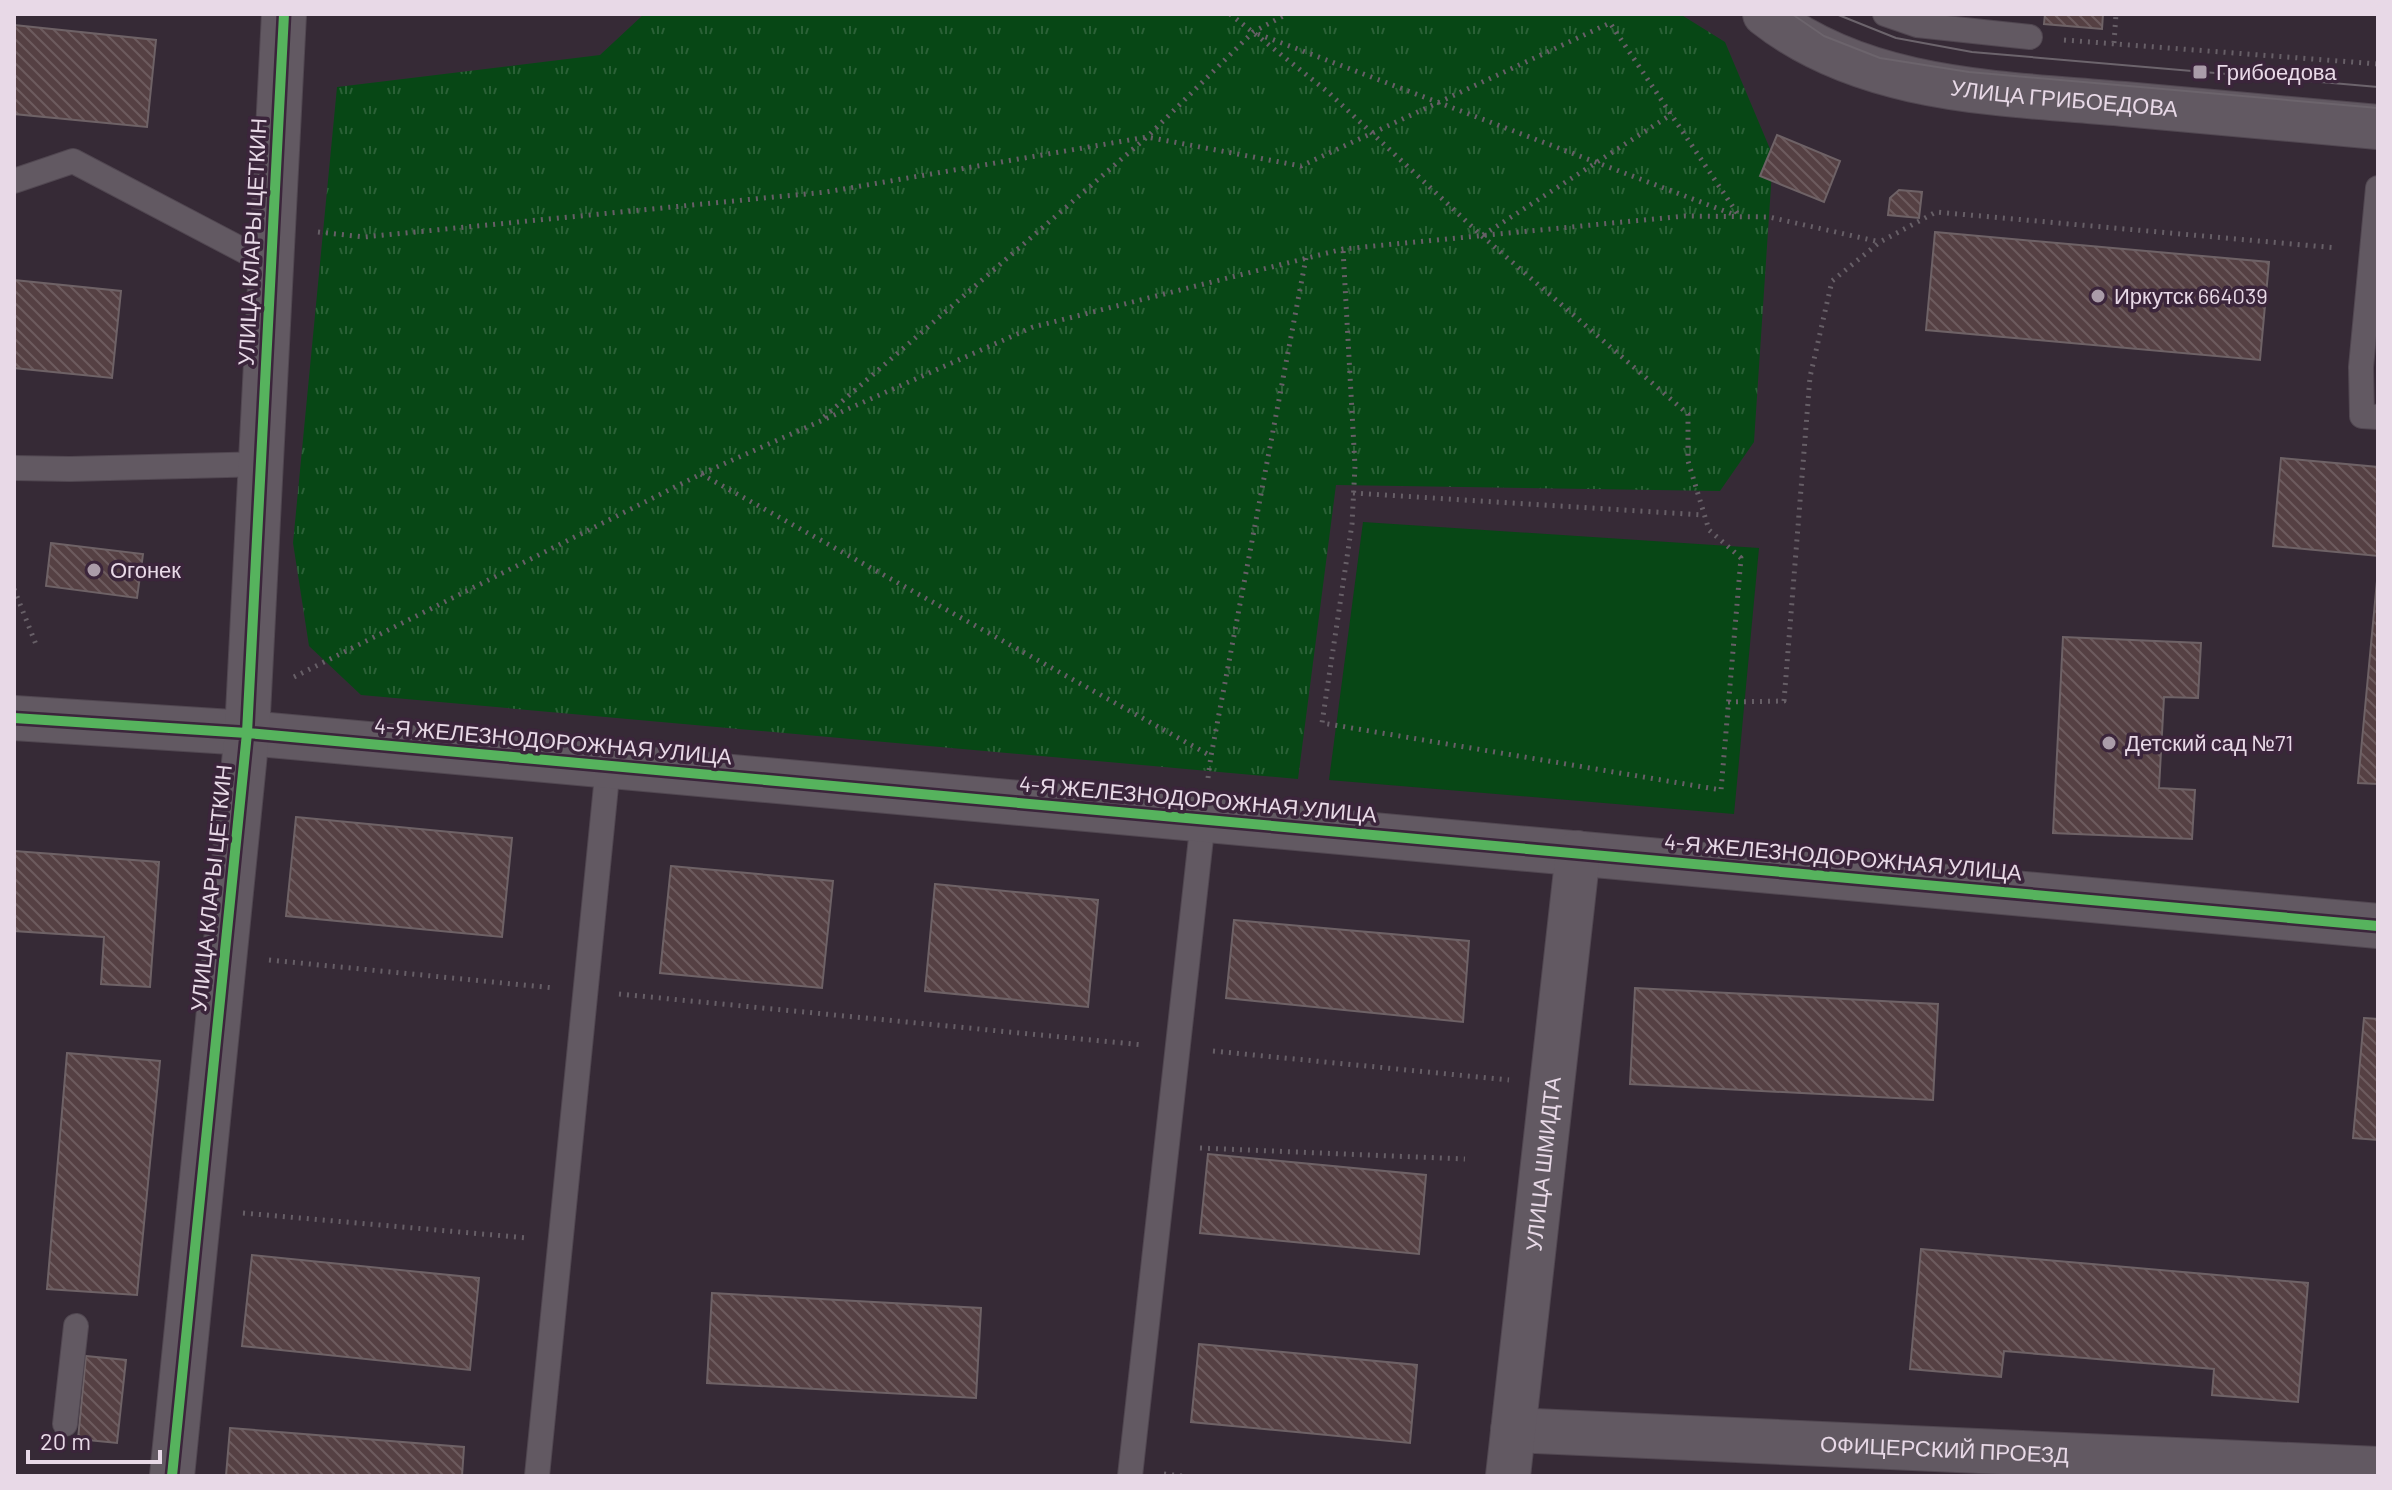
<svg xmlns="http://www.w3.org/2000/svg" width="2392" height="1490" viewBox="0 0 2392 1490" font-family="Barlow,sans-serif">
<style>
.grass{fill:#074715}
.park{fill:url(#park-tufts)}
.building{fill:url(#building-back-hatch);stroke:#6e6266;stroke-width:2}
.lines{fill:none;stroke-linecap:round;stroke-linejoin:round}
.lane-casing{stroke:#514751;stroke-width:26}
.street-casing{stroke:#514751;stroke-width:46}
.path{stroke:#675f67;stroke-width:5;stroke-dasharray:2 6;stroke-linecap:butt}
.lane{stroke:#625962;stroke-width:24}
.street{stroke:#625962;stroke-width:44}
.tram{stroke:#6c646c;stroke-width:2}
.cycleway-casing{stroke:#3b253b;stroke-width:15}
.cycleway{stroke:#56b35d;stroke-width:10}
.poi-dot{fill:#aa9ca9;stroke:#3b253b;stroke-width:3}
.labels{text-anchor:middle;stroke-width:7;stroke-linejoin:round;paint-order:stroke}
.poi-label{font-size:22px;fill:#e8d9e7;stroke:#3b253b;text-anchor:start}
.street-label{font-size:22px;fill:#e8d9e7;stroke:#3b253b}
</style>
<defs>
<pattern id="park-tufts" width="24" height="20" patternUnits="userSpaceOnUse" patternTransform="scale(2)"><rect width="24" height="20" fill="#074715"/><path d="M3 7l-1-3M5 7V3M7 7l1-3M15 17l-1-3M17 17v-4M19 17l1-3" fill="none" stroke="#2b6137"/></pattern>
<pattern id="building-back-hatch" width="6" height="6" patternUnits="userSpaceOnUse" patternTransform="scale(2)"><rect width="6" height="6" fill="#554043"/><path d="M-1 5l2 2M0 0l6 6M5-1l2 2" fill="none" stroke="#6d5b5e"/></pattern>
</defs>
<rect width="100%" height="100%" fill="#362a36"/>
<path class="grass" d="M 1363,522 L 1759,548 L 1734,814 L 1329,780 Z"/>
<path class="park" d="M 644,14 L 1680,14 L 1725,42 L 1773,156 L 1754,442 L 1720,491 L 1336,485 L 1298,779 L 361,695 L 309,646 L 293,543 L 337,87 L 600,55 Z"/>
<path class="building" d="M 2045,14 L 2103,14 L 2102,29 L 2044,24 Z
M 14,25 L 156,40 L 147,127 L 14,114 Z
M 1777,135 L 1840,161 L 1824,202 L 1760,176 Z
M 1899,190 L 1922,192 L 1919,218 L 1888,215 L 1890,198 Z
M 1935,232 L 2269,262 L 2260,360 L 1926,330 Z
M 14,280 L 121,291 L 112,378 L 14,368 Z
M 2281,458 L 2378,467 L 2378,556 L 2273,546 Z
M 51,543 L 143,554 L 137,598 L 46,586 Z
M 2378,570 L 2378,784 L 2358,783 Z
M 2063,637 L 2201,643 L 2198,698 L 2164,697 L 2159,788 L 2195,790 L 2192,839 L 2053,833 Z
M 296,817 L 512,838 L 502,937 L 286,916 Z
M 14,851 L 159,862 L 150,987 L 101,984 L 104,937 L 14,931 Z
M 671,866 L 833,881 L 822,988 L 660,973 Z
M 935,884 L 1098,900 L 1088,1007 L 925,991 Z
M 1234,920 L 1469,941 L 1463,1022 L 1226,998 Z
M 1635,988 L 1938,1004 L 1933,1100 L 1630,1084 Z
M 2364,1018 L 2378,1019 L 2378,1140 L 2353,1138 Z
M 67,1053 L 160,1061 L 137,1295 L 47,1289 Z
M 1208,1154 L 1426,1175 L 1419,1254 L 1200,1233 Z
M 1921,1249 L 2308,1283 L 2298,1402 L 2212,1395 L 2214,1369 L 2004,1351 L 2001,1377 L 1910,1369 Z
M 252,1255 L 479,1278 L 470,1370 L 242,1346 Z
M 712,1293 L 981,1308 L 976,1398 L 707,1383 Z
M 1199,1344 L 1417,1365 L 1410,1443 L 1191,1422 Z
M 86,1356 L 126,1360 L 117,1443 L 78,1439 Z
M 230,1428 L 464,1447 L 462,1476 L 226,1476 Z"/>
<g class="lines">
<defs>
<path id="lane" d="M 1885,14 L 1917,25 L 2030,37
M 14,181 L 73,161 L 271,265
M 2378,188 L 2361,367 L 2362,416 L 2378,417
M 14,468 L 70,469 L 261,464
M 65,1424 L 76,1326
M 537,1476 L 608,766
M 1130,1476 L 1203,820"/>
<g id="street">
<path id="s1" d="M 1765,14 C 1865,93 2002,93 2124,104 C 2209,112 2293,119 2378,127"/>
<path d="M 14,718 L 247,733 L 2378,926"/>
<path id="s2" d="M 1513,1430 L 2378,1469"/>
<path d="M 172,1476 L 247,733 L 284,14"/>
<path id="s3" d="M 1508,1476 L 1578,853"/>
</g>
</defs>
<use href="#lane" class="lane-casing"/>
<use href="#street" class="street-casing"/>
<path class="path" d="M 1230,14 L 1328,92 L 1482,236 L 1688,414 L 1688,461 L 1709,530 L 1741,558 L 1721,790 L 1322,723 L 1352,524 L 1355,466 L 1343,249
M 1258,34 L 1735,215
M 2064,40 L 2378,64
M 2114,43 L 2116,14
M 318,232 L 364,237 L 826,192 L 1147,137 L 1301,166 L 1610,23 L 1739,216
M 1483,235 L 1672,114
M 824,417 L 1147,137 L 1253,32 L 1287,14
M 701,474 L 1211,756 L 1306,258
M 1353,493 L 1704,515
M 14,589 L 37,647
M 294,677 L 701,474 L 1033,327 L 1343,249 L 1685,216 L 1769,217 L 1880,242
M 1728,702 L 1784,701 L 1810,377 L 1832,281 L 1880,242 L 1936,212 L 2337,248
M 1208,778 L 1211,756
M 269,960 L 554,988
M 619,994 L 1143,1045
M 1213,1051 L 1509,1080
M 1200,1148 L 1465,1159
M 243,1213 L 528,1238
M 1164,1474 L 1182,1476"/>
<use href="#lane" class="lane"/>
<use href="#street" class="street"/>
<path class="tram" d="M 1792,14 L 1824,36 L 1880,58 L 1969,72 L 2378,108
M 1836,14 L 1896,38 L 1972,52 L 2378,87"/>
<defs>
<path id="cycleway" d="M 14,718 L 247,733 L 2378,926
M 172,1476 L 247,733 L 284,14"/>
</defs>
<use href="#cycleway" class="cycleway-casing"/>
<use href="#cycleway" class="cycleway"/>
</g>
<g class="poi-dot">
<rect x="2192" y="64" width="16" height="16" rx="4"/>
<circle cx="2098" cy="296" r="8"/>
<circle cx="94" cy="570" r="8"/>
<circle cx="2109" cy="743" r="8"/>
</g>
<g class="labels">
<g class="poi-label">
<text x="2216" y="80">Грибоедова</text>
<text x="2114" y="304">Иркутск 664039</text>
<text x="110" y="578">Огонек</text>
<text x="2125" y="751">Детский сад №71</text>
</g>
<g class="street-label">
<text dy="8" stroke="none"><textPath href="#s1" startOffset="316">УЛИЦА ГРИБОЕДОВА</textPath></text>
<text transform="translate(252 242) rotate(-87)" y="8">УЛИЦА КЛАРЫ ЦЕТКИН</text>
<text transform="translate(553 741) rotate(5)" y="8">4-Я ЖЕЛЕЗНОДОРОЖНАЯ УЛИЦА</text>
<text transform="translate(1198 799) rotate(5)" y="8">4-Я ЖЕЛЕЗНОДОРОЖНАЯ УЛИЦА</text>
<text transform="translate(1843 857) rotate(5)" y="8">4-Я ЖЕЛЕЗНОДОРОЖНАЯ УЛИЦА</text>
<text transform="translate(211 888) rotate(-84)" y="8">УЛИЦА КЛАРЫ ЦЕТКИН</text>
<text dy="8" stroke="none"><textPath href="#s3" startOffset="314">УЛИЦА ШМИДТА</textPath></text>
<text dy="8" stroke="none"><textPath href="#s2" startOffset="432">ОФИЦЕРСКИЙ ПРОЕЗД</textPath></text>
</g>
</g>
<rect width="2392" height="1490" fill="none" stroke="#e8d9e7" stroke-width="32"/>
<path d="M28 1450v12h132v-12" fill="none" stroke="#e8d9e7" stroke-width="4"/>
<text x="40" y="1450" font-size="24" fill="#e8d9e7" stroke="#3b253b" stroke-width="6" paint-order="stroke">20 m</text>
</svg>
